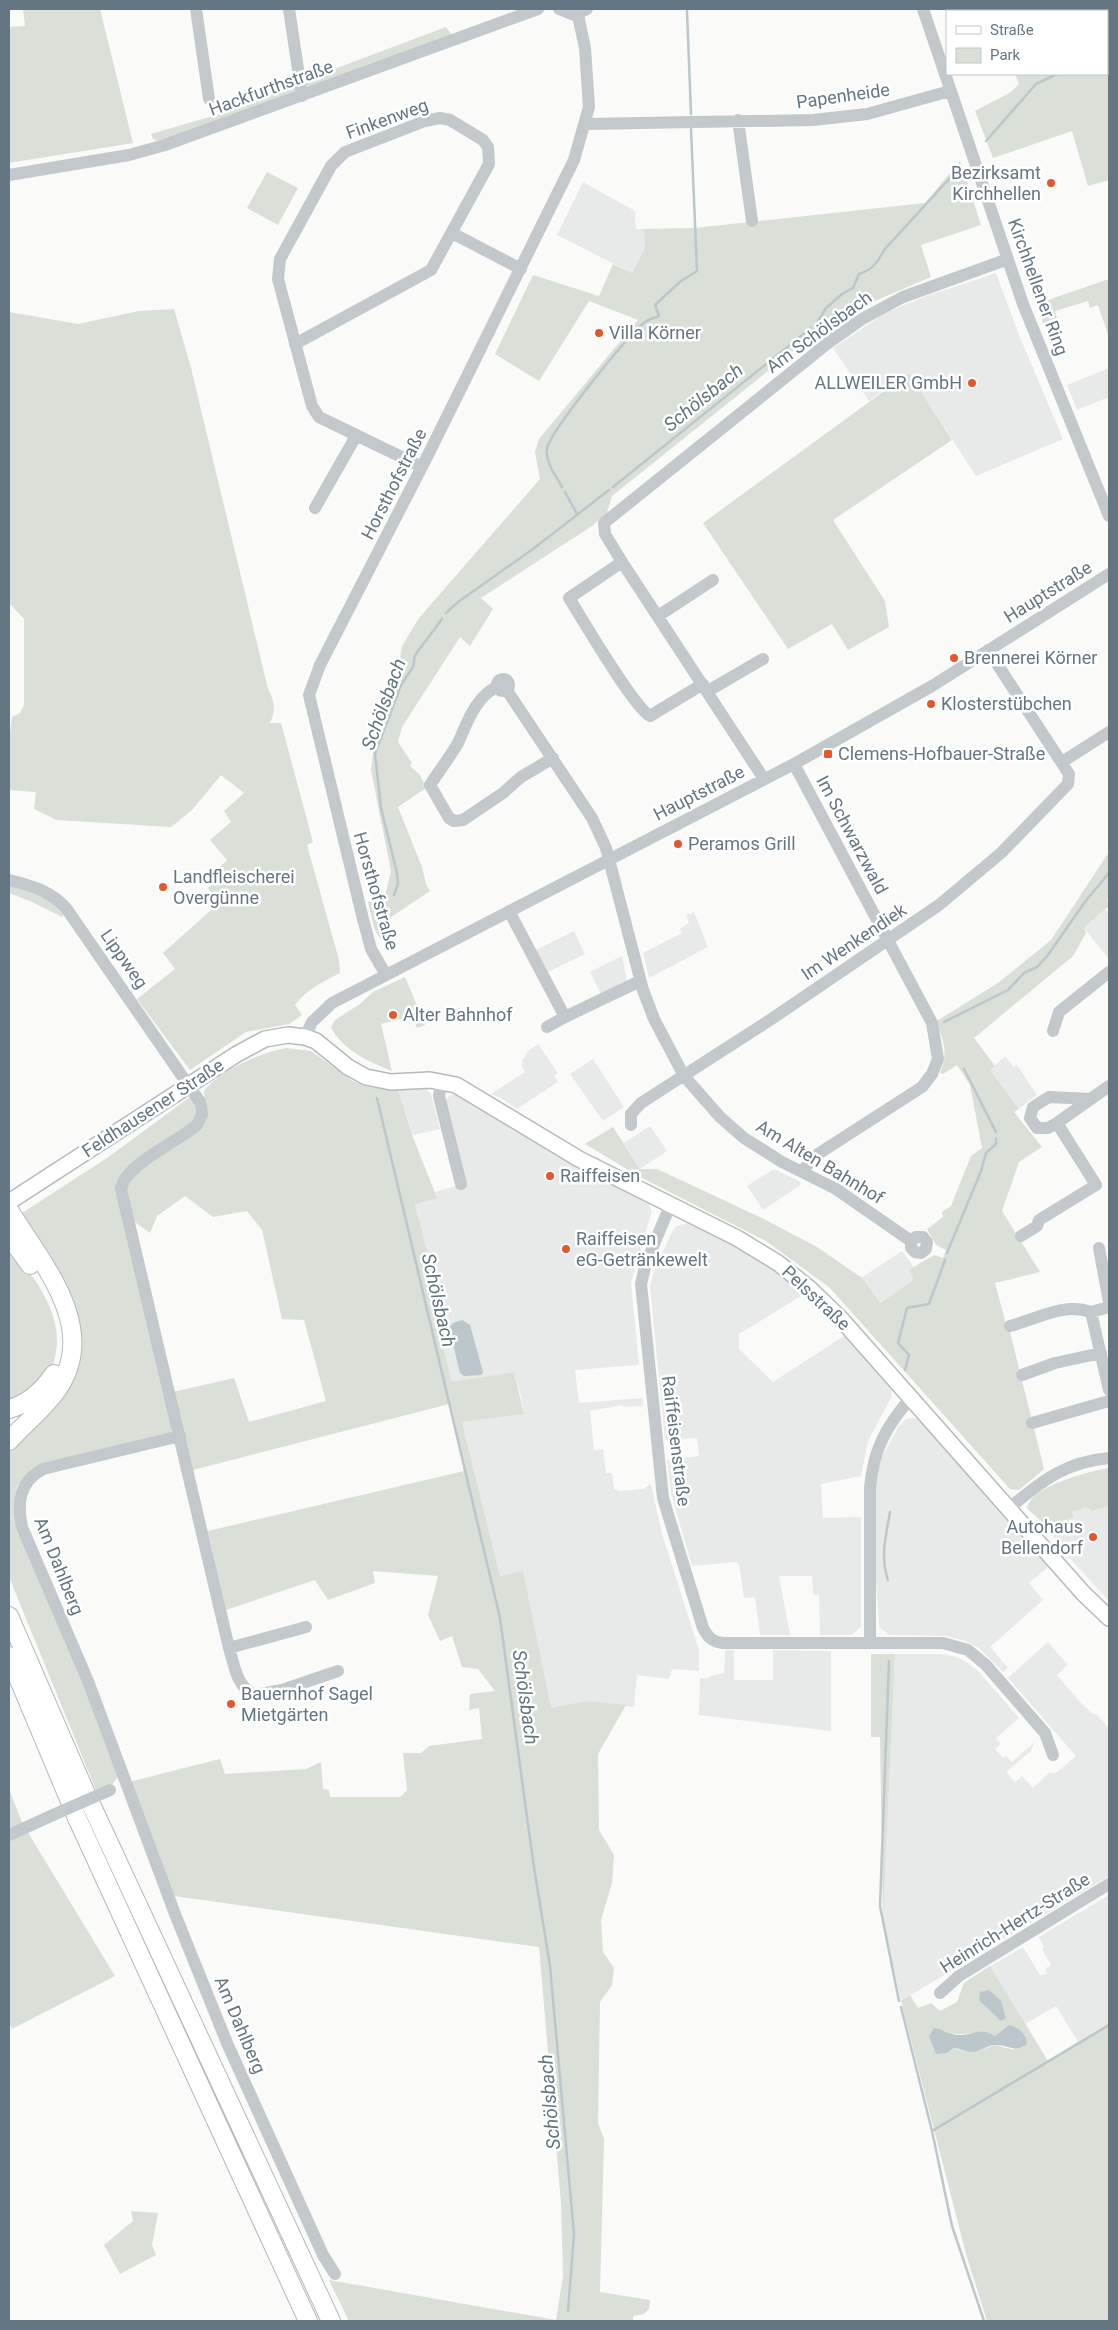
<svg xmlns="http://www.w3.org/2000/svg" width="1118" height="2330" viewBox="0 0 1118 2330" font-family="Roboto,sans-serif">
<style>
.built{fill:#e8e9e9}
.green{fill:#dadfd7;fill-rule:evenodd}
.water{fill:#bbc7cb}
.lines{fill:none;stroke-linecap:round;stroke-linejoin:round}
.stream{stroke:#bbc7cb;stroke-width:2.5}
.major-casing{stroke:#b5babe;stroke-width:18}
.highway-casing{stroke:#b4b9bd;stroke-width:20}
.minor{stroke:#c3c8cc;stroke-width:12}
.major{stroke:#fff;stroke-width:15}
.highway{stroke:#fff;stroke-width:18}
.minor-bridge{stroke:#c3c8cc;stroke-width:12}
.poi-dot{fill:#e4572e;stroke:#fff;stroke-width:2}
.labels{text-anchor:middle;stroke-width:5;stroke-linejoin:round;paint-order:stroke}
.street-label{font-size:18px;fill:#657683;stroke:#fff}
.poi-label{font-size:18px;fill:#657683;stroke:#fff;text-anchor:start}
.water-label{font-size:19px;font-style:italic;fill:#60757c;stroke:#fff}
</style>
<rect width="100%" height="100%" fill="#fafaf8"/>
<path class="built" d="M 583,182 L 635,211 L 636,229 L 644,229 L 645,248 L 632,273 L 557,235 Z
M 996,273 L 1019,335 L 1063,439 L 976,476 L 909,373 L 869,401 L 833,348 L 887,312 L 924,297 Z
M 1109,368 L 1109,397 L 1077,410 L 1067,385 Z
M 1105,910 L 1109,912 L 1109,959 L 1084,928 Z
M 694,912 L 708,947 L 649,978 L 643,953 L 682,933 L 680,929 L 689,923 L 686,915 Z
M 574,931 L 585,954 L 548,972 L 534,951 Z
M 622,956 L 627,981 L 602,996 L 590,972 Z
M 538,1044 L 558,1073 L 554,1076 L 558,1082 L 517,1109 L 501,1098 L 491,1094 L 525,1072 L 521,1065 L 523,1064 L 522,1061 L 528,1051 Z
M 1005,1056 L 1014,1067 L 1017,1065 L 1037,1095 L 1019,1109 L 990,1070 Z
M 593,1059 L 624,1107 L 603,1121 L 570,1074 Z
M 424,1087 L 431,1094 L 440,1129 L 413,1135 L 398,1089 Z
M 457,1094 L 578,1167 L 649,1204 L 652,1211 L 631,1283 L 639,1365 L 575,1370 L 579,1403 L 642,1398 L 643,1406 L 623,1407 L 623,1405 L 590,1411 L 594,1450 L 603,1449 L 606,1473 L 612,1473 L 614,1489 L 620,1491 L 643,1489 L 651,1484 L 662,1534 L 699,1650 L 699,1671 L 672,1669 L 669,1679 L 637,1675 L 634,1707 L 586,1701 L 551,1709 L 523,1572 L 500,1576 L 462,1422 L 524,1414 L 521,1396 L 514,1372 L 452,1383 L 437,1321 L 444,1320 L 415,1203 L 437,1198 L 435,1192 L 465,1183 L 445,1100 L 451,1095 Z
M 650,1126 L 667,1151 L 640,1169 L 624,1143 Z
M 774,1169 L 801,1182 L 799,1186 L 763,1210 L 747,1186 Z
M 687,1223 L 754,1254 L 806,1293 L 739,1334 L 739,1349 L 773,1382 L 847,1334 L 891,1388 L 892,1396 L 868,1441 L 861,1476 L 821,1484 L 823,1518 L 861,1517 L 861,1627 L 851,1635 L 820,1635 L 819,1595 L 813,1595 L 812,1576 L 779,1576 L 790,1635 L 760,1635 L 755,1597 L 744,1598 L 739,1564 L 735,1562 L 692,1566 L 671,1494 L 667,1460 L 699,1456 L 697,1438 L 665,1440 L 650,1287 L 653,1273 L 673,1230 L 677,1226 Z
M 902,1251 L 914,1267 L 909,1270 L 913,1277 L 913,1281 L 879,1303 L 861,1278 Z
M 914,1418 L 920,1420 L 1049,1566 L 1029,1583 L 1043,1600 L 990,1647 L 1008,1668 L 1003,1672 L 979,1648 L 965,1641 L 946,1636 L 889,1635 L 879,1627 L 876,1580 L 876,1477 L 882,1457 L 899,1426 L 906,1419 Z
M 1109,1506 L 1109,1601 L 1067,1555 L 1046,1526 L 1073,1517 L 1072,1512 L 1086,1507 L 1092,1511 Z
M 1048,1642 L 1068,1665 L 1057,1675 L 1080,1702 L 1094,1715 L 1096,1714 L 1108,1727 L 1109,1876 L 901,2001 L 883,1920 L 895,1654 L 939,1654 L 954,1656 L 968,1663 L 979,1672 L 1019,1718 L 996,1738 L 1001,1744 L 995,1749 L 1003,1758 L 1006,1756 L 1012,1762 L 1035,1742 L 1030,1752 L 1006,1772 L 1015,1782 L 1022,1776 L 1033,1788 L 1049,1773 L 1056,1773 L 1076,1756 L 1008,1678 Z
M 725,1650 L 734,1650 L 734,1680 L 773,1680 L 773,1650 L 831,1651 L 831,1731 L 699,1715 L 700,1678 L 709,1678 L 710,1676 L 724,1673 Z
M 1109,1895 L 1109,2023 L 1078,2042 L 1056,2006 L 1025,2024 L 990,1966 L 1023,1947 L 1040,1975 L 1047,1974 L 1046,1968 L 1051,1965 L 1042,1949 L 1044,1947 L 1039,1937 Z"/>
<path class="green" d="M 23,9 L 100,9 L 133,143 L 9,163 L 9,27 L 25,26 Z
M 1047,9 L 1109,9 L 1109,61 L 1107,62 L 1107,11 L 1048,11 Z
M 446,27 L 452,35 L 312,87 L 306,86 L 305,78 L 329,71 Z
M 1107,67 L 1109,73 L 1109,180 L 1088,186 L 1072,131 L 993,158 L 975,111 L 1011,92 L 1019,84 L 1015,74 L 1107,74 Z
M 296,85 L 295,92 L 160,142 L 153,139 L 151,134 L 233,110 Z
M 960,161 L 981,225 L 921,245 L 931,277 L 877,300 L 813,344 L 803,343 L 612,496 L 607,513 L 592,526 L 481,598 L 493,609 L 470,646 L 460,637 L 402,727 L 398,742 L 412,763 L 410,766 L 420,775 L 426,788 L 398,807 L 422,867 L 426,884 L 430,891 L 391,917 L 388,933 L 381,940 L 374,928 L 368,902 L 385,896 L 391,871 L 371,770 L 373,753 L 391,711 L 402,646 L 419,618 L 540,479 L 535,452 L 539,439 L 638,320 L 589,301 L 539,381 L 495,354 L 533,275 L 599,296 L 613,264 L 632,273 L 645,248 L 644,229 L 694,228 L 925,203 Z
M 267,172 L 298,188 L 278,225 L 247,208 Z
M 1109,279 L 1109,337 L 1098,305 L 1090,308 L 1088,301 L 1055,311 L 1057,318 L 1043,323 L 1036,304 Z
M 174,309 L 191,368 L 268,689 C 275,702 276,710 270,723 L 281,723 L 313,842 L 307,845 L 339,960 L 340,973 C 324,981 307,989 295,1005 L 302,1015 L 289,1024 L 246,1032 L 190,1070 L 137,999 L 175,969 L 163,953 L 219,903 L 208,888 L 220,877 L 216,871 L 227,860 L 210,840 L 231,822 L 224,811 L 244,793 L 221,775 L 192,810 L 171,827 L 57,820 L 34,809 L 36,792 L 9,790 L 9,742 L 12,717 L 20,713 L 24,705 L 24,619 L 9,603 L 9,312 L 78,324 L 139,311 Z
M 909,373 L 952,440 L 833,520 L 885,601 L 889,627 L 848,650 L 832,624 L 788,649 L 703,523 Z
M 1109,852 L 1109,897 L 1107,899 L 1109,906 L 1084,928 L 1086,933 L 1073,956 L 974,1038 L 995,1066 L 990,1070 L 1019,1109 L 1014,1112 L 1042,1147 L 1019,1162 L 1002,1211 L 1040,1272 L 995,1283 L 1007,1328 L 1009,1328 L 1044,1469 L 1019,1490 L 1010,1489 L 830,1288 L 766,1241 L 640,1177 L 585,1144 L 613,1127 L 640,1169 L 657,1169 L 764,1219 L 817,1247 L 862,1278 L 880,1303 L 912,1281 L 913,1277 L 909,1270 L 934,1255 L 943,1258 L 946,1250 L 936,1245 L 927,1229 L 943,1217 L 942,1212 L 951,1206 L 971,1156 L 982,1148 L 970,1085 L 957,1065 L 943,1074 L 940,1073 C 948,1055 945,1039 935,1022 L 998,983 L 1051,940 Z
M 9,884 L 50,899 L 65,912 L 62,917 L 30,901 L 9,893 Z
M 405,977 L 425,1025 L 417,1028 L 412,1016 L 381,1024 L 392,1071 C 369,1062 342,1050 331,1027 L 335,1020 L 360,1004 L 373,992 Z
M 286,1048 L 311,1051 L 353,1081 L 368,1087 L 398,1089 L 414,1140 L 437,1198 L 415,1204 L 445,1320 L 437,1322 L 452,1382 L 514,1372 L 524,1414 L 462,1422 L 500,1576 L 523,1571 L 551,1708 L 586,1701 L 626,1705 L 598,1754 L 599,1830 L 614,1855 L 612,1883 L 601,1920 L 603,1952 L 614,1968 L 612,1985 L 600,2002 L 598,2123 L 604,2139 L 600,2292 L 650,2300 L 649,2309 L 644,2314 L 633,2316 L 633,2321 L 349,2321 L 329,2280 L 556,2320 L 563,2276 L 561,2203 L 539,1947 L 174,1896 L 129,1782 L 220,1759 L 225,1774 L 306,1769 L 321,1762 L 323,1789 L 329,1790 L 330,1797 L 400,1797 L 407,1790 L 403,1753 L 421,1753 L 429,1746 L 482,1739 L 479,1708 L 469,1710 L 470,1694 L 495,1691 L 478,1669 L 462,1667 L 452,1636 L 440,1641 L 428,1615 L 438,1576 L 373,1571 L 375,1583 L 328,1600 L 315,1580 L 226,1610 L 208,1531 L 464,1471 L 449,1404 L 193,1470 L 173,1392 L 234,1378 L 249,1422 L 326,1401 L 304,1320 L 282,1319 L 262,1230 L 247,1211 L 213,1217 L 185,1196 L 157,1216 L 150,1233 L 132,1220 L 126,1185 L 130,1177 L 201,1128 L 206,1112 L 204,1091 C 220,1070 260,1053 286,1048 Z
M 190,1097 L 193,1098 L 196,1119 L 120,1178 L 172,1430 L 169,1434 L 29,1473 L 17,1486 L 15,1499 L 52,1605 L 117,1768 L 117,1779 L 110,1786 L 96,1790 L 9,1577 L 9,1447 L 77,1348 L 22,1213 L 107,1158 Z
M 9,1248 C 35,1276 65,1317 55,1357 C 54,1363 52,1370 48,1374 C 37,1386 21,1396 9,1406 Z
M 1109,1468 L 1109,1506 L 1092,1511 L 1086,1507 L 1072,1512 L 1074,1517 L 1046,1526 L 1027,1508 C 1032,1486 1089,1471 1109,1468 Z
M 871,1654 L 895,1654 L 883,1920 L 880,1737 L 871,1737 Z
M 9,1789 L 23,1825 L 9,1830 Z
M 27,1831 L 115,1976 L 12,2029 L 9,2023 L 9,1839 Z
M 990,1966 L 1048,2061 L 1109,2023 L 1109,2321 L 987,2321 L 966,2254 L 901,2001 L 910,1995 L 918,2008 L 931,2003 L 940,2011 L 957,2002 L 964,1983 ZM 1010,2025 L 1014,2050 L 995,2045 L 981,2050 L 969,2052 L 953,2048 L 943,2030 C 967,2042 973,2024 995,2036 Z
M 131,2211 L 158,2213 L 152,2245 L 156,2255 L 120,2274 L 104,2245 L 133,2221 Z"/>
<path class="water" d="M 462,1320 L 470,1325 L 483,1372 L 481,1375 L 464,1376 L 460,1373 L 449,1328 L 453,1323 Z
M 989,1990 L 1001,2001 L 1006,2018 L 1001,2021 L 979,2000 L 980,1992 Z
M 1009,2025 C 1019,2028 1026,2033 1027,2044 C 1014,2053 1009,2045 996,2045 C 987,2045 979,2053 969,2052 C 964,2051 959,2048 953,2048 L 947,2053 L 936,2054 L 929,2036 L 934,2028 C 942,2029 949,2034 957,2035 C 974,2036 977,2026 995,2036 Z"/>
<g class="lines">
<path class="stream" d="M 687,11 L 691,114
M 1107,50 L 1109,49
M 986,141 L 1036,84 L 1057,74
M 818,321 L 826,308 L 842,294 L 853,288 L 859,274 C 872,270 878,262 884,250 L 961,166
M 562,487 C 556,476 545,462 547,449 C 548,434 630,332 645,322 C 649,319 655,318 659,316 L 655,305 L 681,281 L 697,271 L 691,129
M 613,487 L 811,328
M 565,492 L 577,514
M 446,613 L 458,602 L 533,549 L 609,490
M 394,895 L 398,884 L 397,873 L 381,808 L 375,754 L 401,685 L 413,667 L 415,655 L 442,619
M 944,1022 L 1008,990 L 1024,973 L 1037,967 L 1048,955 L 1084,903 L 1109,873
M 964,1069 L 996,1132
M 377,1098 L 500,1618 L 533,1861 L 550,1966 L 574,2234 L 568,2311
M 947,1253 L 981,1171 L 986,1153 L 996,1144 L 996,1139
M 905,1370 L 909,1355 L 898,1343 L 907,1308 L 929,1304 L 945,1260
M 888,1580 C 880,1557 886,1535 890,1512
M 889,1661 L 880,1906 L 899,2001
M 901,2007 L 932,2131 L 952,2226 L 984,2321
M 932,2131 L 1109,2025"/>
<defs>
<path id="major" d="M 9,1202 L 237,1054 L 265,1039 L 288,1035 L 305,1037 L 316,1041 L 348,1067 L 366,1077 L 391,1082 L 430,1080 L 456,1085 L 579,1159 L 737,1238 L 778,1263 L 809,1288 L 841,1319 L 1083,1593 L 1109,1618"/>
<path id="highway" d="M 9,1210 C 40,1261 99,1326 59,1387 C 46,1407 25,1423 9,1441
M 9,1235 L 30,1265
M 9,1409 C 28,1404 43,1390 54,1374
M 9,1616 L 83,1787 L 331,2321
M 9,1656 L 77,1818 L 308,2321"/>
</defs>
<use href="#major" class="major-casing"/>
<use href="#highway" class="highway-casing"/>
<path class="minor" d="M 196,9 L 209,99
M 289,9 L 302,96
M 559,9 L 574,15 L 587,9
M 923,9 L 1023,304 L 1109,516
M 738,120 L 752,221
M 586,124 L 813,120 L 867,114 L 950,91
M 9,175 L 129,155 L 165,145 L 538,9
M 452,233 L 521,269
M 295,344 L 431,270 L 489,164 L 488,147 L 483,140 L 450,120 L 440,118 L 425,121 L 345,152 L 331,166 L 280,259 L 278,279 L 312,406 L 319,417 L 422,467
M 315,508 L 356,436
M 622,562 L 569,598 C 583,620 632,705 650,716 L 703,684
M 658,616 L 713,580
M497 685a6 6 0 1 1 12 0a6 6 0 1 1-12 0Z
M 497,687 C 476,696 467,723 458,743 C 450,757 439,771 430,785 L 449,818 L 454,821 L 463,820 L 503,793 L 521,777 L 553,758
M 506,689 L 592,818 L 606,848 L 643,990 L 654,1019 L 684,1076 L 720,1117 L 744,1138 L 782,1162 L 836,1189 L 911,1241 L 916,1237 L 923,1237 L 927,1242 L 926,1249 L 921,1253 L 915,1252 L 911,1248 L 911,1241
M 708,691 L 763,659
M 1062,762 L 1109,732
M 794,764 L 932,1023 L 938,1059 L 932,1074 L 922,1087 L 818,1154 L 802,1171
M 764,779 L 622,562 L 605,534 L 604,523 L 828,343 L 862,319 L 903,297 L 1008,259
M 9,880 C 30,885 51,891 66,908 L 200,1102 L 202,1114 L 197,1125 C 179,1141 124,1165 121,1189 L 229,1648 L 306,1627
M 509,911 L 565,1017 L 640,981
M 386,975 L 371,949 L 363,919 L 309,695 L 320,665 L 427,457 L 574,160 L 589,107 L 585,48 L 578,15
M 547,1027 L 565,1017
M 1053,1031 L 1059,1012 L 1109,972
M 305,1037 L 312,1022 L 332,1003 L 794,764 L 932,686 L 1109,574
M 441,1083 L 439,1096 L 461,1184
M 1091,1099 L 1049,1097 L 1033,1107 L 1030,1118 L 1037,1128 L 1048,1128 L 1057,1123 L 1109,1086
M 631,1125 L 631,1114 L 641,1103 L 773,1018 L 939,905 L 1001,853 L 1068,784 L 1069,774 L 988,650
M 670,1206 L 646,1263 L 641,1284 L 663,1498 L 703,1628 C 708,1637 712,1642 723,1643 L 943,1643 L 968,1650 L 986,1665 L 1045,1733 L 1053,1755
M 1021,1236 L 1037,1226 L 1039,1220 L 1096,1185 L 1057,1123
M 1099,1248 L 1109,1302
M 1109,1307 L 1091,1312 L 1109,1390
M 1010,1326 C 1037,1319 1064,1302 1091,1312
M 1022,1375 L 1055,1363 L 1101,1353
M 1032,1423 L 1109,1401
M 180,1436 L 43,1469 C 19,1482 17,1503 22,1527 L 88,1681 L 175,1914 L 227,2043 L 323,2255 L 335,2274
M 1008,1509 C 1041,1482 1064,1462 1109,1458
M 870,1642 L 870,1488 C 873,1451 886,1426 910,1399
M 229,1648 C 235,1667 236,1685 254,1695 L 282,1690 L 338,1671
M 9,1835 L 53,1815
M 940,1993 L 959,1976 L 1109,1884"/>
<use href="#major" class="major"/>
<use href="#highway" class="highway"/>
<path class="minor-bridge" d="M 53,1815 L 110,1790"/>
</g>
<g class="poi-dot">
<circle cx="1051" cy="183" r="5"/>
<circle cx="599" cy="333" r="5"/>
<circle cx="972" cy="383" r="5"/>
<circle cx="954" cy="658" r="5"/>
<circle cx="931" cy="704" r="5"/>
<rect x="823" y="749" width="10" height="10" rx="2.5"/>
<circle cx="678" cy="844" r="5"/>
<circle cx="163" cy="887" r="5"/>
<circle cx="393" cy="1015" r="5"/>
<circle cx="550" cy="1176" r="5"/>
<circle cx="566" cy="1249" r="5"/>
<circle cx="1093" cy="1537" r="5"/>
<circle cx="231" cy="1704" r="5"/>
</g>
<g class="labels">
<g class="street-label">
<text transform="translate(271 88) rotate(-20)" y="6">Hackfurthstraße</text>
<text transform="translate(843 96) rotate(-8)" y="6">Papenheide</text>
<text transform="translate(387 119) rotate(-20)" y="6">Finkenweg</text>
<text transform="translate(1038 287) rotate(70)" y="6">Kirchhellener Ring</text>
<text transform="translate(819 332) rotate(-36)" y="6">Am Schölsbach</text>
<text transform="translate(394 484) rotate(-63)" y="6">Horsthofstraße</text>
<text transform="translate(1048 592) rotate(-32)" y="6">Hauptstraße</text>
<text transform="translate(699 793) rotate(-27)" y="6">Hauptstraße</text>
<text transform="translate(852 835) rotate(62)" y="6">Im Schwarzwald</text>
<text transform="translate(376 891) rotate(74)" y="6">Horsthofstraße</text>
<text transform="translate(854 942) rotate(-34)" y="6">Im Wenkendiek</text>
<text transform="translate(124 959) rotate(55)" y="6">Lippweg</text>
<text transform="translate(153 1108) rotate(-33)" y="6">Feldhausener Straße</text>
<text transform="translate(820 1162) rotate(31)" y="6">Am Alten Bahnhof</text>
<text transform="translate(816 1298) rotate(43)" y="6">Pelsstraße</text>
<text transform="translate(676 1441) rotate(83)" y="6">Raiffeisenstraße</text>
<text transform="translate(59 1566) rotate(68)" y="6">Am Dahlberg</text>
<text transform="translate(1015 1923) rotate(-32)" y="6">Heinrich-Hertz-Straße</text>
<text transform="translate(240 2025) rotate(67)" y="6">Am Dahlberg</text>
</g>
<g class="poi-label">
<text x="1041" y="179" text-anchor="end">Bezirksamt<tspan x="1041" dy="21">Kirchhellen</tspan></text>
<text x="609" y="339">Villa Körner</text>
<text x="962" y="389" text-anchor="end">ALLWEILER GmbH</text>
<text x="964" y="664">Brennerei Körner</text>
<text x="941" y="710">Klosterstübchen</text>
<text x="838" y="760">Clemens-Hofbauer-Straße</text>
<text x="688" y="850">Peramos Grill</text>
<text x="173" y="883">Landfleischerei<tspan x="173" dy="21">Overgünne</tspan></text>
<text x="403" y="1021">Alter Bahnhof</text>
<text x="560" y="1182">Raiffeisen</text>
<text x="576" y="1245">Raiffeisen<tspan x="576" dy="21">eG-Getränkewelt</tspan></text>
<text x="1083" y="1533" text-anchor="end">Autohaus<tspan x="1083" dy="21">Bellendorf</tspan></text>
<text x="241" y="1700">Bauernhof Sagel<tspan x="241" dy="21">Mietgärten</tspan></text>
</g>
<g class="water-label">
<text transform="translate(703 397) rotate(-39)" y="7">Schölsbach</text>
<text transform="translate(383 704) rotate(-70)" y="7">Schölsbach</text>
<text transform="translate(439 1300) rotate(77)" y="7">Schölsbach</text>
<text transform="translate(526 1697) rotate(82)" y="7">Schölsbach</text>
<text transform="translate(549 2102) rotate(-95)" y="7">Schölsbach</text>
</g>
</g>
<rect width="1118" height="2330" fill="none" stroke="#657683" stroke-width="20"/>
<rect x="946" y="10" width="162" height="65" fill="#ffffff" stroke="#c1c8cd"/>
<rect x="956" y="26" width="25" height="8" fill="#ffffff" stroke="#c1c8cd"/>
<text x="990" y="35" font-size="15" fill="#657683">Straße</text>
<rect x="956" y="48" width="25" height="15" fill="#dadfd7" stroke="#c1c8cd"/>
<text x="990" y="60" font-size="15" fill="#657683">Park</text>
</svg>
